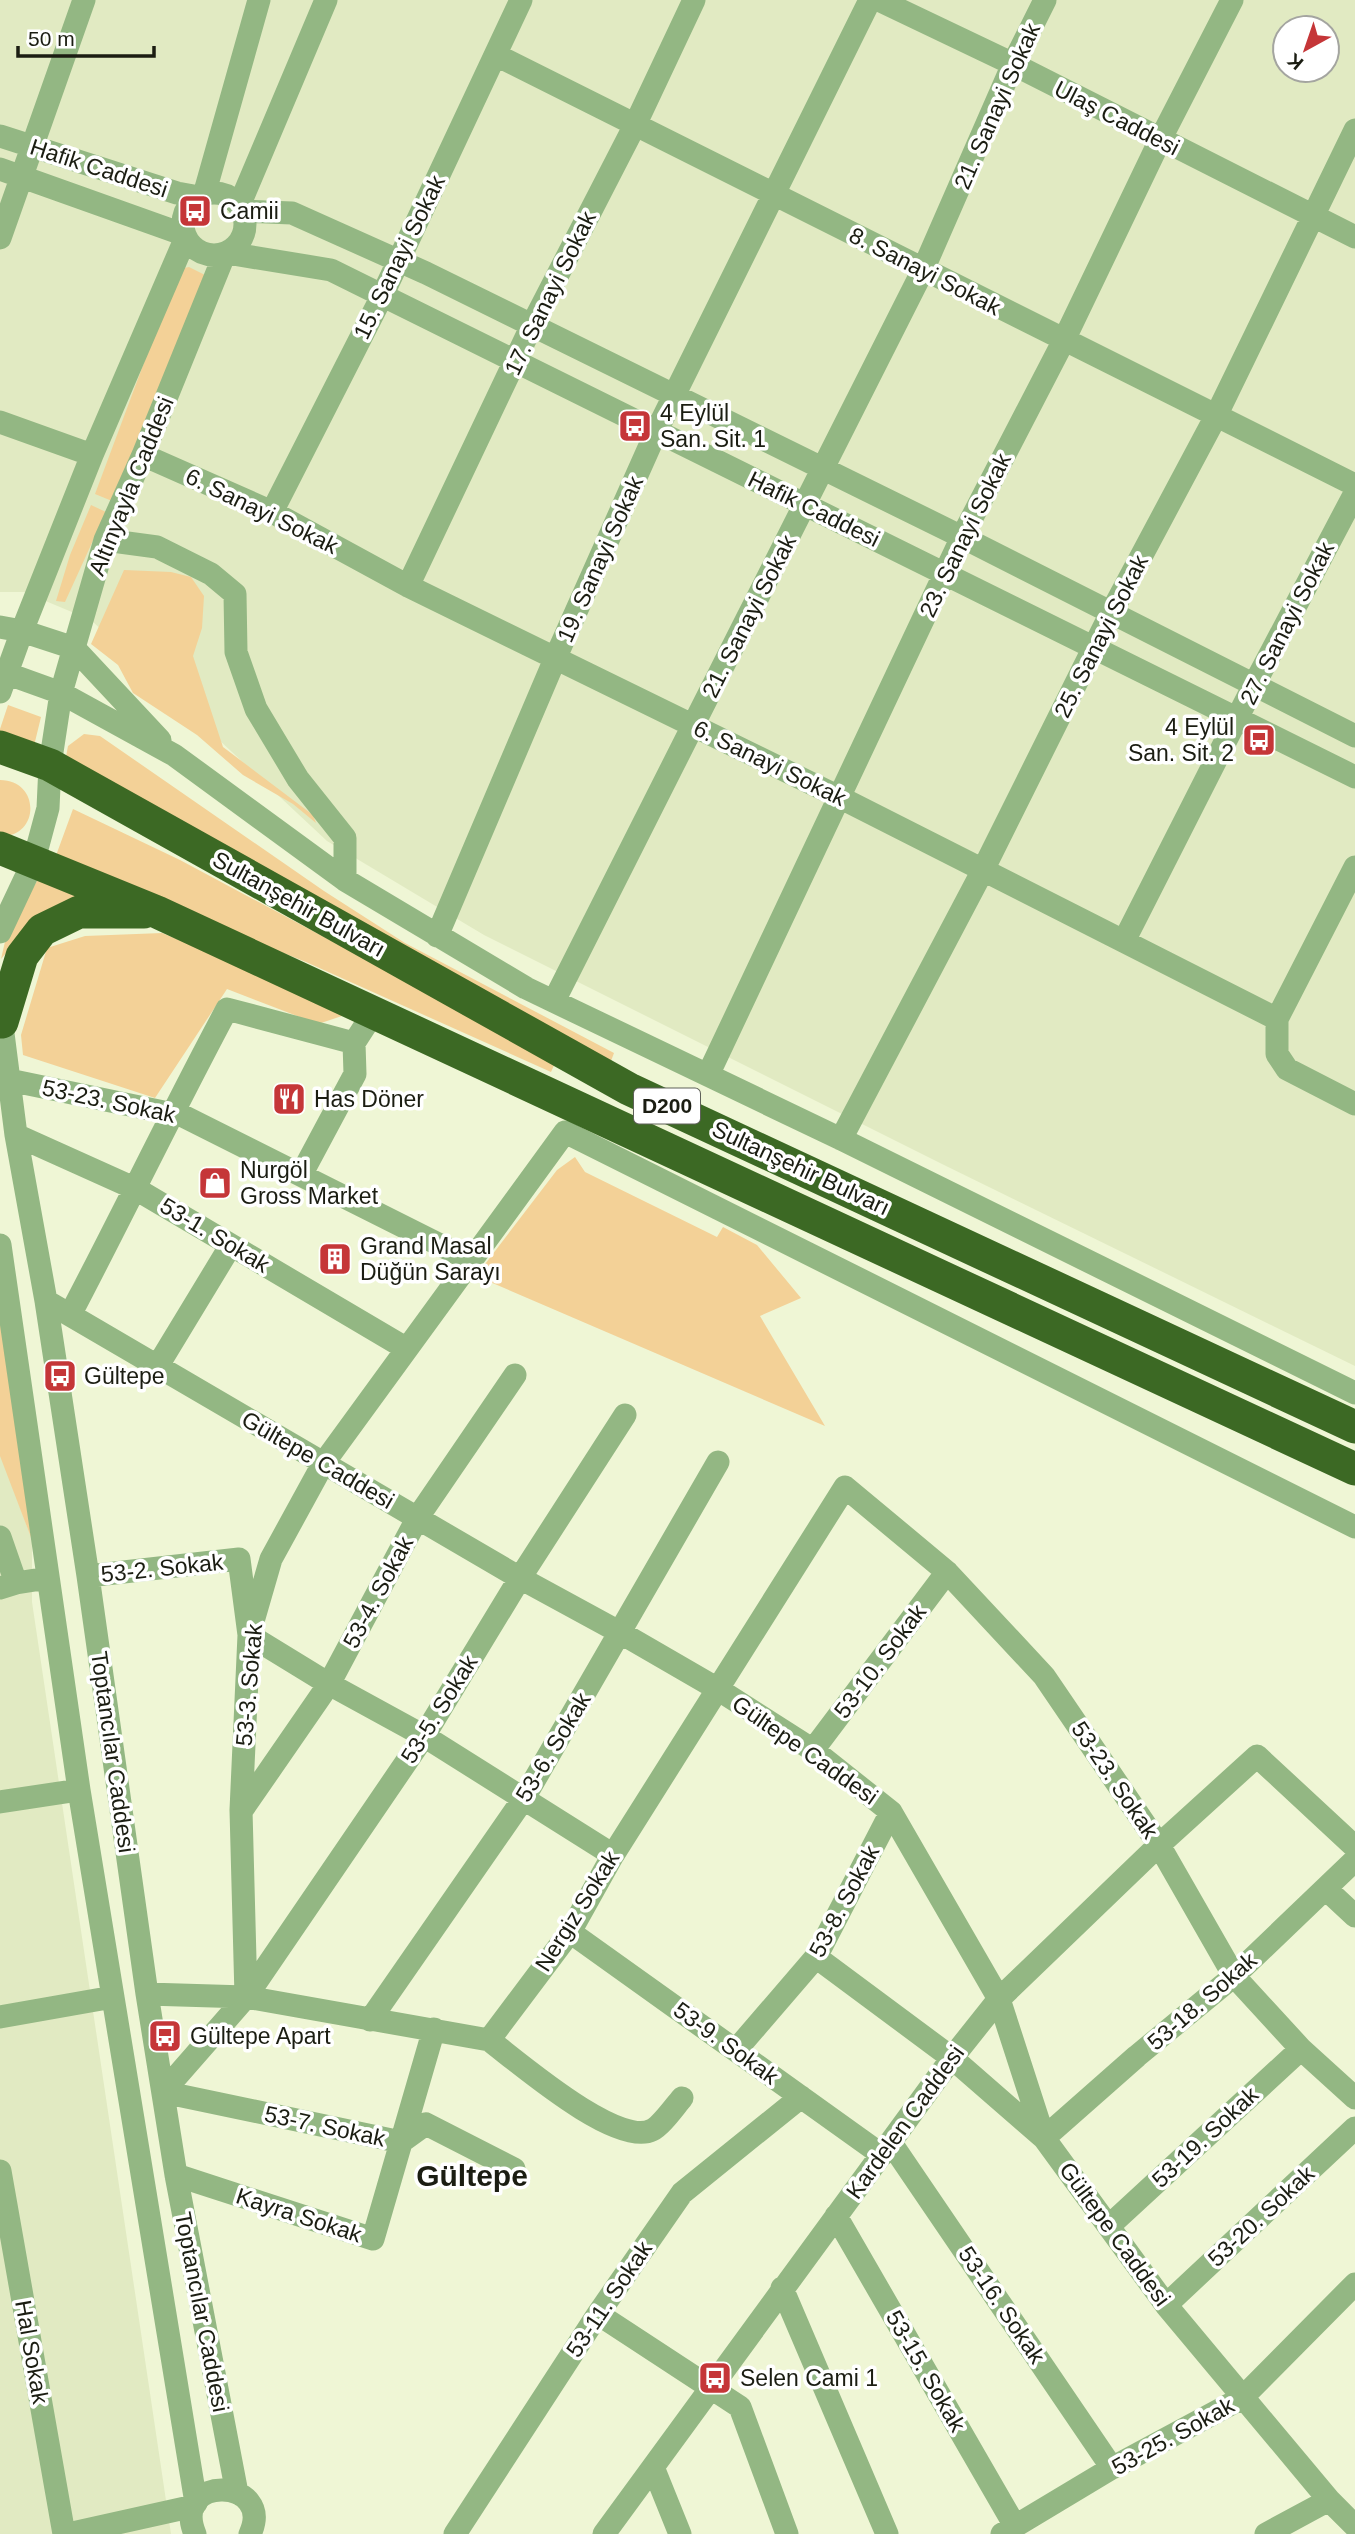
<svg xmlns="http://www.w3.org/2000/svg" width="1355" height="2534" viewBox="0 0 1355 2534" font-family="Helvetica,sans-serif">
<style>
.built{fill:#e1eac2;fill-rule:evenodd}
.green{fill:#f3d197}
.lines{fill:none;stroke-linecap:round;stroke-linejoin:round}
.minor{stroke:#93b783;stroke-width:23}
.highway{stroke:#3c6924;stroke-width:33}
.labels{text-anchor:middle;stroke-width:7;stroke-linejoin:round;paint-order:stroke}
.shield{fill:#fff;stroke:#5f6159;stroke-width:2}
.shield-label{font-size:21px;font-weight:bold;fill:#1b1d12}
.street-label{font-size:23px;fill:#1b1d12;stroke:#fff}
.poi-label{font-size:23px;fill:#1b1d12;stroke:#fff;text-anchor:start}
.district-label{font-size:30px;font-weight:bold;fill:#1b1d12;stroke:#fff}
</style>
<rect width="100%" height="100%" fill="#eff6d5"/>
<path class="built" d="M 0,0 L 1355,0 L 1355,1366 L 942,1164 L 484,935 L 327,841 L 91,620 L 24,592 L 0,592 ZM 1285,28 L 1327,28 L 1327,70 L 1285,70 Z
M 0,1453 L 32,1540 L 32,1602 L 171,2534 L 0,2534 Z"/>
<path class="green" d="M 189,267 L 213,279 L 112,501 L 95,494 L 179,269 Z
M 91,505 L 106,512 L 65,602 L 56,601 L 70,555 Z
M 124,570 L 171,572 L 191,577 L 204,596 L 202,628 L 193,656 L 223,747 L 313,815 L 316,823 L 293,804 L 243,775 L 197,735 L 133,693 L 118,665 L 91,644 Z
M 8,705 L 41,717 L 33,750 L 0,739 L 0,729 Z
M 84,734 L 100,736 L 324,891 L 405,943 L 614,1053 L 611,1061 L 65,762 L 68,746 Z
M 0,780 C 41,780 40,838 0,836 Z
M 73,809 L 180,860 L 556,1061 L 551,1072 L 306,962 L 54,861 Z
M 38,879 L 80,895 L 24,932 L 1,959 L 7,933 Z
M 162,933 L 338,1005 L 342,1016 L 318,1024 L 227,989 L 155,1098 L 23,1055 L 21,1035 L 47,948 L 85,936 Z
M 575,1157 L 585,1172 L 717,1237 L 723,1227 L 757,1245 L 801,1298 L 760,1316 L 825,1426 L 476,1276 L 557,1170 Z
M 0,1308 L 32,1540 L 0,1456 Z"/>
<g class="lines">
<path class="minor" d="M 879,0 L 1013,64 L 1355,237
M 496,55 L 1355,485
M 0,136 L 177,193 L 199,197
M 0,169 L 185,235
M183 224a31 31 0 1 1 62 0a31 31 0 1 1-62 0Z
M 204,195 L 259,0
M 239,206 L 326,0
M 242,211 L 292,213 L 426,273 L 962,537 L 1355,736
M 0,238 L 84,0
M 227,253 L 331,270 L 1355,777
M 0,422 L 92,455
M 143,455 L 272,512 L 408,586 L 839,797 L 1277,1019 L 1277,1054 L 1287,1069 L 1355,1104
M 272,512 L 382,296 L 521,0
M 105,540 L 157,547 L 211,574 L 235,594 L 236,652 L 256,709 L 298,779 L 345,838 L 345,880
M 408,586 L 532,325 L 636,123 L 694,0
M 0,627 L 22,631 L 74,648 L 160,740
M 0,671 L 61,693 L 174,755 L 345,880 L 526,988 L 841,1139 L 1355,1393
M 0,692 L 22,631 L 92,455 L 186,237
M 0,932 L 34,860 L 48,808 L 50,765 L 61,693 L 105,540 L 143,455 L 225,253
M 437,936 L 555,659 L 656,432 L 870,0
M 1124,941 L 1254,685 L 1355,493
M 554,1001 L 923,270 L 1013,64 L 1045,0
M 0,1010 L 16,1135 L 46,1301 L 88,1576 L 147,1994 L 176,2175 L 237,2493
M 1277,1019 L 1355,867
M 708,1075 L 962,537 L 1064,340 L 1160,140 L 1232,0
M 9,1080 L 183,1116 L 470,1260
M 16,1135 L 136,1189 L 407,1349
M 841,1139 L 983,870 L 1111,613 L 1216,416 L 1355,130
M 301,1175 L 355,1074 L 354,1043
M 0,1245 L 79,1790 L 196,2503
M 46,1301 L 520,1578 L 621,1633 L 716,1688 L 813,1750 L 891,1812 L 999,1999 L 1044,2138 L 1166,2305 L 1329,2500 L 1355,2526
M 70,1315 C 123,1214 173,1110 227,1009 L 354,1043 L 374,1012
M 157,1367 L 231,1245
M 0,1537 L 16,1583
M 88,1576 L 239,1559 L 249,1635 L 329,1684 L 424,1736 L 613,1855
M 0,1588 L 16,1583 L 48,1578
M 813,1750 L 947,1572
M 0,1802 L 79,1790
M 242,1810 L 329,1684 L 418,1517 L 515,1375
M 1326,1889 L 1355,1916
M 570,1932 L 882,2155
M 816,1957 L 952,2058 L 1044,2138
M 147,1994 L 246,1997 L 489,2040 L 570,1932 L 613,1855 L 845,1487 L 947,1572 L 1044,1676 L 1159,1845 L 1234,1976 L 1301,2049 L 1355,2098
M 246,1997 L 424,1736 L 520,1578 L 625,1415
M 0,2017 L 113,1997
M 370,2020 L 524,1798 L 718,1462
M 489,2040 C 517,2061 617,2148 652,2130 C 661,2126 675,2106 682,2098
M 736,2050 L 816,1957 L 891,1812
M 1044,2138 L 1137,2056 L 1234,1976 L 1355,1860
M 891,2143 L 1112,2468
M 514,2169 L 426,2124 L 401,2142 L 163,2092 L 246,1997 L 241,1810 L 249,1635 L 271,1559 L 323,1464 L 565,1132 L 1355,1527
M 0,2171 L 64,2534
M 176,2175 L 373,2239 L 434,2029
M 836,2216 L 1015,2526
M 1109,2226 L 1301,2049
M 782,2288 L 887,2534
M 1166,2305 L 1355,2128
M 598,2314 L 740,2407 L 787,2534
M 653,2467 L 680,2534
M 68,2534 L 194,2506
M 195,2534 C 170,2473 276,2478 250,2534
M 455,2534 L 598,2314 L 682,2193 L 801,2097
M 604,2534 L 952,2058 L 999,1999 L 1159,1845 L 1257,1756 L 1355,1847
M 1002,2534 L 1112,2468 L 1242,2398 L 1355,2284
M 1266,2534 L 1329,2500"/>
<path class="highway" d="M 0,747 L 50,765 L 629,1089 L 1355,1427
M 0,848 L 157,912 L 1355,1469
M 2,1022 L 22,956 L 42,930 L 79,912 L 144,912"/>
</g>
<defs>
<symbol id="bus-square" viewBox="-11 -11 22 22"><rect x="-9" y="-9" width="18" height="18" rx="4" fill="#c53638" stroke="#fff"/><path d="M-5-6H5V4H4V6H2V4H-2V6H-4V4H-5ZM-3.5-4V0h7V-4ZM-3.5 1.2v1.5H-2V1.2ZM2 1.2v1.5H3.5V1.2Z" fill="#fff"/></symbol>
<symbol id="restaurant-square" viewBox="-11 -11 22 22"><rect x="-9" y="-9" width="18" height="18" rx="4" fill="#c53638" stroke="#fff"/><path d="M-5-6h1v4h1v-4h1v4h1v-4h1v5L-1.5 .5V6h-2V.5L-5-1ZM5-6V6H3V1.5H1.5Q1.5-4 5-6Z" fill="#fff"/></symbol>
<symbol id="shop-square" viewBox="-11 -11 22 22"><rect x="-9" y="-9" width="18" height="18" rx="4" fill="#c53638" stroke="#fff"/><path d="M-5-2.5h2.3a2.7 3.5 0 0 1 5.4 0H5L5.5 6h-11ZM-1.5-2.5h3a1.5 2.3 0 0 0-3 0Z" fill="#fff"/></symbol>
<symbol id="building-square" viewBox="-11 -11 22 22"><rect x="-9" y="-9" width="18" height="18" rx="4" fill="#c53638" stroke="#fff"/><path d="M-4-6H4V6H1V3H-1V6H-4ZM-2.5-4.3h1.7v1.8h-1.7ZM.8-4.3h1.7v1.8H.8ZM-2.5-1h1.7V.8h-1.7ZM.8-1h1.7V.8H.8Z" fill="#fff"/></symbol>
</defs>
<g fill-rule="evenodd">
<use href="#bus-square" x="176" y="192" width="38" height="38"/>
<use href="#bus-square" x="616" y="407" width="38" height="38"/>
<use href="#bus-square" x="1240" y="721" width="38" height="38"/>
<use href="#restaurant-square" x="270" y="1080" width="38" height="38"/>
<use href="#shop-square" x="196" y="1164" width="38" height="38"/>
<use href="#building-square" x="316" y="1240" width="38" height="38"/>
<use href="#bus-square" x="41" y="1357" width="38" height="38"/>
<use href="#bus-square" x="146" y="2017" width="38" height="38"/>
<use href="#bus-square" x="696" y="2359" width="38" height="38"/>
</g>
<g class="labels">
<rect class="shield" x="634" y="1088.5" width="66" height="35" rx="5"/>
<g class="shield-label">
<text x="667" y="1113">D200</text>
</g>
<g class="street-label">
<text transform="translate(997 106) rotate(-66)" y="8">21. Sanayi Sokak</text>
<text transform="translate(1117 118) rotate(27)" y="8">Ulaş Caddesi</text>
<text transform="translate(99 168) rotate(18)" y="8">Hafik Caddesi</text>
<text transform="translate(399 257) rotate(-64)" y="8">15. Sanayi Sokak</text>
<text transform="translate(925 271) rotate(27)" y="8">8. Sanayi Sokak</text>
<text transform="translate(550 293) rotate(-64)" y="8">17. Sanayi Sokak</text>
<text transform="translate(131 486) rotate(-68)" y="8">Altınyayla Caddesi</text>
<text transform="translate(814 509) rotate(26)" y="8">Hafik Caddesi</text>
<text transform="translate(262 511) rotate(26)" y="8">6. Sanayi Sokak</text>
<text transform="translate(965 535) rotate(-64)" y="8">23. Sanayi Sokak</text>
<text transform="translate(600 559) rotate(-66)" y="8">19. Sanayi Sokak</text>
<text transform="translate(749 616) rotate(-63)" y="8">21. Sanayi Sokak</text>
<text transform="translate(1287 623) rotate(-63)" y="8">27. Sanayi Sokak</text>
<text transform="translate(1101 636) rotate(-63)" y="8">25. Sanayi Sokak</text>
<text transform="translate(770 763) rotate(26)" y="8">6. Sanayi Sokak</text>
<text transform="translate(299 904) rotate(29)" y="8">Sultanşehir Bulvarı</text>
<text transform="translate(109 1101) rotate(12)" y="8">53-23. Sokak</text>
<text transform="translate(801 1168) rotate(25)" y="8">Sultanşehir Bulvarı</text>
<text transform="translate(215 1235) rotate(31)" y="8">53-1. Sokak</text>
<text transform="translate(318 1460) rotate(30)" y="8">Gültepe Caddesi</text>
<text transform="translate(162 1568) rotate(-6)" y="8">53-2. Sokak</text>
<text transform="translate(378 1592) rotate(-62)" y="8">53-4. Sokak</text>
<text transform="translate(880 1661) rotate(-53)" y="8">53-10. Sokak</text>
<text transform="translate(249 1685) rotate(-85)" y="8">53-3. Sokak</text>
<text transform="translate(439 1709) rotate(-58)" y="8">53-5. Sokak</text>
<text transform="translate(553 1747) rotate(-59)" y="8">53-6. Sokak</text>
<text transform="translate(805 1750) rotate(35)" y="8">Gültepe Caddesi</text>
<text transform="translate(113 1752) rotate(82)" y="8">Toptancılar Caddesi</text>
<text transform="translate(1115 1780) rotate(56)" y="8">53-23. Sokak</text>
<text transform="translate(844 1901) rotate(-62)" y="8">53-8. Sokak</text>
<text transform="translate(577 1911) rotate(-58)" y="8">Nergiz Sokak</text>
<text transform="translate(1202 2001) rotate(-41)" y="8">53-18. Sokak</text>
<text transform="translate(726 2043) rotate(36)" y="8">53-9. Sokak</text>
<text transform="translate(905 2122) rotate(-54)" y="8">Kardelen Caddesi</text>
<text transform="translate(325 2126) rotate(12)" y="8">53-7. Sokak</text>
<text transform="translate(1205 2137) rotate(-43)" y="8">53-19. Sokak</text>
<text transform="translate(299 2215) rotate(18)" y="8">Kayra Sokak</text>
<text transform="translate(1261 2216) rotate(-43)" y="8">53-20. Sokak</text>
<text transform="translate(1115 2234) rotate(54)" y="8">Gültepe Caddesi</text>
<text transform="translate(609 2299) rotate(-56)" y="8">53-11. Sokak</text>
<text transform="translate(1002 2305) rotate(56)" y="8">53-16. Sokak</text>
<text transform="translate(202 2312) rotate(79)" y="8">Toptancılar Caddesi</text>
<text transform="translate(32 2352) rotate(80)" y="8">Hal Sokak</text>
<text transform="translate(926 2371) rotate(60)" y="8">53-15. Sokak</text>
<text transform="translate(1173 2436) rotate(-29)" y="8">53-25. Sokak</text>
</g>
<g class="poi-label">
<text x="220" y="219">Camii</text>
<text x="660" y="421">4 Eylül<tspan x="660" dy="26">San. Sit. 1</tspan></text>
<text x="1234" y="735" text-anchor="end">4 Eylül<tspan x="1234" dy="26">San. Sit. 2</tspan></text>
<text x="314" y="1107">Has Döner</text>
<text x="240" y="1178">Nurgöl<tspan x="240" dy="26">Gross Market</tspan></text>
<text x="360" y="1254">Grand Masal<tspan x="360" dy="26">Düğün Sarayı</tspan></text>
<text x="84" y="1384">Gültepe</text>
<text x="190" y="2044">Gültepe Apart</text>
<text x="740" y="2386">Selen Cami 1</text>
</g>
<g class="district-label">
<text x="472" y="2186">Gültepe</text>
</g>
</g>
<g transform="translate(1306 49) rotate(220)"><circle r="33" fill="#ffffff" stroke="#a4a5a0" stroke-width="2"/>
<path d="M0-5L12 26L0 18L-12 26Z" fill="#c53638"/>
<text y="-10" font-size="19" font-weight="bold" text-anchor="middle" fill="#1b1d12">K</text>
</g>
<path d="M18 46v10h136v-10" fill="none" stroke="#1b1d12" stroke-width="3.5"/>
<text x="28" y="46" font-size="21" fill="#1b1d12" stroke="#ffffff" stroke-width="5" paint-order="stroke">50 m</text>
</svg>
